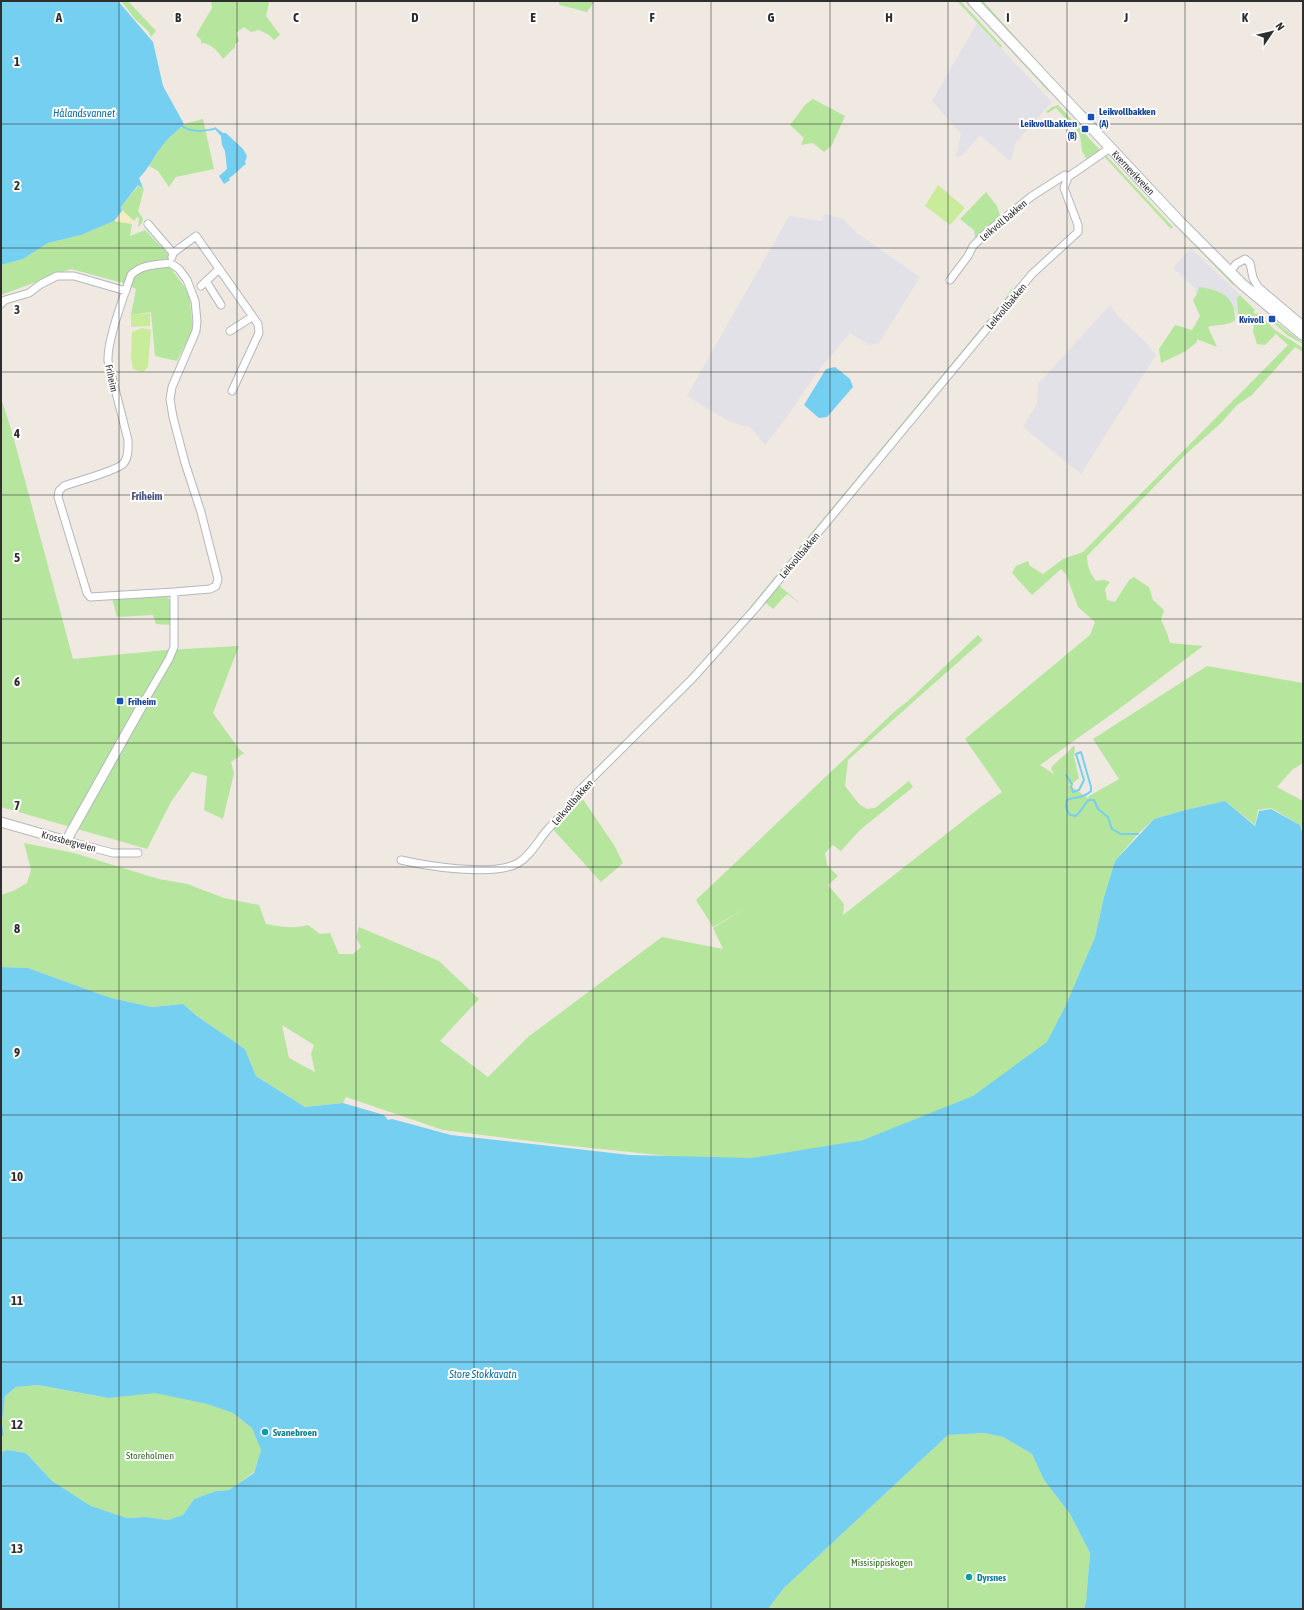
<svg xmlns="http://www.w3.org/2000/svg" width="1304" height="1610" viewBox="0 0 1304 1610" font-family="'Asap Condensed',sans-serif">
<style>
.industrial{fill:#e3e1e8}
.green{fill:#b6e59e;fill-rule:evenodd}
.sand{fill:#f3ecc5}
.pitch{fill:#c9ec9a}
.water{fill:#75cff0}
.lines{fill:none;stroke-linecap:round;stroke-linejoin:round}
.stream{stroke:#75cff0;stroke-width:2}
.minor-casing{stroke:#b4b7c1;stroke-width:9}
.tertiary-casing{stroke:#b4b7c1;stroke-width:11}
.secondary-casing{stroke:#b4b7c1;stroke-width:12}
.minor{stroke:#fff;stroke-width:7}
.tertiary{stroke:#fff;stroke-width:9}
.secondary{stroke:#fff;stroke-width:10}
.grid{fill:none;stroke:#2e2e2e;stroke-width:1;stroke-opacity:0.55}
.transit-dot{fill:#1a4fb4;stroke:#fff;stroke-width:1.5}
.culture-dot{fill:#0f9aa8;stroke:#fff;stroke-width:1.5}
.labels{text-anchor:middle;stroke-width:4;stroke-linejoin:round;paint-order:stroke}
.transit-label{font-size:10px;font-weight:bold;fill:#164399;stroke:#fff;text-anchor:start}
.street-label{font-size:10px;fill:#2e2e2e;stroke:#fff}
.culture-label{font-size:10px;font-weight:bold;fill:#0d838f;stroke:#fff;text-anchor:start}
.park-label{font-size:10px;fill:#2c6e1b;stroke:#fff}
.water-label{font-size:11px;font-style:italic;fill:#0d6fa3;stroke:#fff}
.neighbourhood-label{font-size:11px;font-weight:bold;fill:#4d5680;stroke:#fff}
.grid-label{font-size:13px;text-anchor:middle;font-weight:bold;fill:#2e2e2e;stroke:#fff;stroke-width:4;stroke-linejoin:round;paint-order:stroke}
</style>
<rect width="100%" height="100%" fill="#efe9e1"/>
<path class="industrial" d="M 977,23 L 1052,102 L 1016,142 L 1012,158 L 1010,161 L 980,135 L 962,156 L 956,157 L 961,134 L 932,101 Z
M 824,214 L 843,219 L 857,233 L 920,277 L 879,343 L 869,345 L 850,333 L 818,371 L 784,421 L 765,445 L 750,427 L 730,422 L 687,396 L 789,216 L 822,221 Z
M 1191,248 L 1240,295 L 1237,298 L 1238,317 L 1230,299 L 1196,294 L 1195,288 L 1173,268 Z
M 1110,305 L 1118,316 L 1144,341 L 1156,355 L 1081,474 L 1023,427 L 1037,403 L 1038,384 Z"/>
<path class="green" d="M 121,1 L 128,1 L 156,31 L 151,37 L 148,31 L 136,20 Z
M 211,1 L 268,1 L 269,3 L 266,16 L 280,35 L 274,40 L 269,35 L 259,30 L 251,32 L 244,27 L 236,33 L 239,41 L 235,44 L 235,47 L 223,59 C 218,51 211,43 201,43 L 201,40 L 196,35 L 212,8 Z
M 558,1 L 595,1 L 587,12 L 560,5 Z
M 957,1 L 961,1 L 965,6 L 1002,46 L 1001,48 Z
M 965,1 L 968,1 L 1047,85 L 1049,92 Z
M 977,1 L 983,1 L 1077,105 L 1095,119 L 1093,119 L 1078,109 Z
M 813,99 L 845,116 L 832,145 L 824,152 L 813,143 L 801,145 L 804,138 L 790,125 L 805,105 Z
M 1058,105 L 1100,150 L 1094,155 L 1091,155 L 1087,160 L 1082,151 L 1081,141 L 1079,133 L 1056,108 L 1048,113 L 1046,112 L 1052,107 Z
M 203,119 L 214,169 L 176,177 L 169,187 L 158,171 L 149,166 L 162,145 L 184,124 Z
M 1103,152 L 1171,225 L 1173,227 L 1171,229 L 1101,153 Z
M 139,185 L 144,189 L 138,211 L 143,219 L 142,223 L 138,227 L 139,218 L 137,217 L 134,221 L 122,211 L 121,207 Z
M 986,192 L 997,206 L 1000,215 L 1003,219 L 976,244 L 974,230 L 960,219 Z
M 114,221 L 132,224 L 130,236 L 145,230 L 168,254 L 170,267 L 189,293 L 193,329 L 177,361 L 155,356 L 151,312 L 131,315 L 136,289 L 123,283 L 71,269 L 1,295 L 1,265 L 23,259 L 48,243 L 81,235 Z
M 1182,229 L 1235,284 L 1233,285 L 1180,230 Z
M 1199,287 C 1220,290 1236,296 1235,320 C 1229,326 1217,324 1208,327 L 1217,347 L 1197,339 L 1197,342 L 1186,351 L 1161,363 L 1159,349 L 1175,325 L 1192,330 L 1200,316 L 1193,300 L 1197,294 Z
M 1012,288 L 1014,291 L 776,583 L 800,603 L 787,594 L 773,609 L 762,600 L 753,610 L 750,607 L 1006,298 Z
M 1240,295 L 1255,310 L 1253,312 L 1256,314 L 1258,313 L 1275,330 L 1303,348 L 1303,352 L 1295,347 L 1252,395 L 1237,405 L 1221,423 L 1186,454 L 1087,556 C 1087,566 1090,573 1096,581 L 1104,580 L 1110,582 L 1105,589 L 1107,600 L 1115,602 L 1129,580 L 1134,577 L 1149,587 L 1153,600 L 1164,610 L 1161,620 L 1167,633 L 1170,643 L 1203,646 L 1123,706 L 1040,765 L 1054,774 L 1051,768 C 1058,759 1067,755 1073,746 L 1075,747 L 1074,757 L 1079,778 L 1072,784 L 1069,785 L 1088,798 L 1089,796 L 1119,779 L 1093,739 L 1207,666 L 1303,683 L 1303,763 L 1292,770 L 1277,787 L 1303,801 L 1303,832 L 1300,825 L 1271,808 L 1258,810 L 1255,825 L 1225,801 L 1185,810 L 1154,819 L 1138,834 L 1115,861 L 1104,897 L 1095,937 L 1049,1045 L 974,1098 L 863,1140 L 745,1161 L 697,1159 L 562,1145 L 443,1130 L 346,1097 L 343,1103 L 305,1107 L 256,1076 L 245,1049 L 197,1016 L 183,1004 L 152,1007 L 111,998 L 28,968 L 1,967 L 1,895 L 13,891 L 27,883 L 31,870 L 24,843 L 74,853 L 159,879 L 187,884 L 224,898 L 259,905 L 266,924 C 281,927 293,929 308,925 L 320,934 L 330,933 L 339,954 L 353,954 L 361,947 L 356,938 L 359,927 L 439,961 L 479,999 L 440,1041 L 488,1077 L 528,1037 L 662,937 L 723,949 L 713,928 L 746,908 L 713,927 L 696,900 L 895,711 L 908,701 L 978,635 L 983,640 L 848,760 L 845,786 L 859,804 L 867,809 L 875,808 L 909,781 L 913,787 L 860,830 L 841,851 L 833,845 L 825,853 L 827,865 L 838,876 L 828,885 L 844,904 L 843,915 L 982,806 L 1002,792 L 965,739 L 1090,635 L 1095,622 L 1078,607 L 1066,574 L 1061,569 L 1032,595 L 1012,573 L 1016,566 L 1028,561 L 1030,566 L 1043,574 L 1063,559 L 1083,552 L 1288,345 L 1276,334 L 1265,345 L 1257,344 L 1253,331 L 1254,326 L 1245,317 L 1238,317 L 1237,298 ZM 282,1025 L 314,1045 L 311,1054 L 315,1072 L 289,1058 Z
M 1266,316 L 1272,319 L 1303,343 L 1303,344 L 1287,335 Z
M 1,398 L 12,432 L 73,659 L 166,650 L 239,646 L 213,713 L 239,749 L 244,753 L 231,762 L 234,773 L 223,819 L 204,810 L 207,776 L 192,772 L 171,802 L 147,849 L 1,807 Z
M 164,595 L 164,596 L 168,598 L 170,601 L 171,625 L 156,624 L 153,615 L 117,617 L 112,598 Z
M 578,792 L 614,845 L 623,863 L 601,882 L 550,826 Z
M 38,1385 L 107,1398 L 155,1392 L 207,1404 L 233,1413 L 252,1428 L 261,1450 L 254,1472 L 229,1490 L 216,1491 L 194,1499 L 183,1515 L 168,1520 L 146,1517 L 127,1518 L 91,1506 L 52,1481 L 26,1453 L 8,1450 L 1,1452 L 1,1436 L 4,1434 L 2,1423 L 5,1396 L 16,1387 Z
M 984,1433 L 1003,1437 L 1032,1454 L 1044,1480 L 1070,1514 L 1090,1553 L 1086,1602 L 1084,1609 L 768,1609 L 784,1588 L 948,1435 Z"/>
<path class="sand" d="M 119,207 L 134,221 L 132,224 L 114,221 L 107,222 Z"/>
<path class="pitch" d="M 938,185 L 965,208 L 950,225 L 925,206 Z
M 150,313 L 150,326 L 131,327 L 131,315 Z
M 142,328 L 151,330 L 148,367 L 143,372 L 133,369 L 131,357 L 132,332 Z"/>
<path class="water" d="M 1,1 L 118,1 L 153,42 L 163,86 L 184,124 C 177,131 168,138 162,146 C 154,156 148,170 139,178 L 143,188 L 138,185 L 121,207 L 122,211 L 114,221 L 81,235 L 48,243 L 23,259 L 1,265 Z
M 215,127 L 223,133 L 226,133 L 243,149 L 247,156 L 245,162 L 246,164 C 240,168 236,174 229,178 L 230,180 L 224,184 L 219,176 L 227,169 L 225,151 L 222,145 L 221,136 L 214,128 Z
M 835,367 L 850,379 L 853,387 L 827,417 L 819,418 L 804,405 L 826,369 Z
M 1225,801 L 1255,826 L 1259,811 L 1271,809 L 1300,825 L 1303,835 L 1303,1609 L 1084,1609 L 1086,1602 L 1090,1553 L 1070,1514 L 1044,1480 L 1032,1454 L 1003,1437 L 984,1433 L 948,1435 L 784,1588 L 768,1609 L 1,1609 L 1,1452 L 8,1450 L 26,1453 L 52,1481 L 91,1506 L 127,1518 L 146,1517 L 168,1520 L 183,1515 L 194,1499 L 216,1491 L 229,1490 L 254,1473 L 261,1450 L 252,1428 L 233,1413 L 207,1404 L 155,1393 L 108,1398 L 38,1385 L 16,1387 L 5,1396 L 2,1423 L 4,1435 L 1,1436 L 1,967 L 28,968 L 111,998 L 152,1007 L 183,1004 L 197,1016 L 245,1049 L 256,1076 L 305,1107 L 343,1103 L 384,1115 L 388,1120 L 392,1119 L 451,1135 L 630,1155 L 752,1158 L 863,1140 L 973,1096 L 1047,1042 L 1065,1007 L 1095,937 L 1104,897 L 1115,861 L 1154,819 L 1185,810 Z"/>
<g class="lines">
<path class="stream" d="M 182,126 C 193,133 203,131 214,129
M 1066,775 L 1072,784 L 1071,787 L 1073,792 L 1079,790 L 1084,780 L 1076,754 L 1081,752 L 1091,787 L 1091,791 C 1083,799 1076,796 1067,800 C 1065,806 1066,810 1070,815 L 1076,816 C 1082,811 1083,805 1089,800 L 1094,800 L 1098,809 L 1108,817 L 1112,829 L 1121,834 L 1138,834"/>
<defs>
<path id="minor" d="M 148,224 L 173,253 L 172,257
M 173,253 L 196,236 L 258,324 L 259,333 L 232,391
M 170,263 L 179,269 L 187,280 L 195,301 L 197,321 L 196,331 L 172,387 L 170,399 L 173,417 L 185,463 L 201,512 L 218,579 L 216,586 L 210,589 L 174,592 L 90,597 L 87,593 L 58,497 L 59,491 L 64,486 C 75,482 116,471 123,464 C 129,458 128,447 128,440 L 108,361 C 107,340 124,296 131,275 C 142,264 156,265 170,263 Z
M 1230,272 L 1236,264 L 1245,259 L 1250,263 L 1253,278 L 1258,287 L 1303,325
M 950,280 L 968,256 L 973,246 L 987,232 L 1032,196 L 1065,175 L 1068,177
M 206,281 L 221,305
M 201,286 L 219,269
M 1,304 L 5,300 L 29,293 L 41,284 L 57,276 L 74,276 L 126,291
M 230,331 L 252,317
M 145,700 L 169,659 L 174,647 L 174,592
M 67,841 L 113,853 L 138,853
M 401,860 C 427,866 494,877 518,863 C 532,855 539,838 550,827 C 556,820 564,814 569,807 C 573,803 575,797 578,792 L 692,679 L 754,610 L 1032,274 L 1078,232 L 1078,225 L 1064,188 L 1068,177 L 1110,148"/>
<path id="tertiary" d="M 1,822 L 67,841 L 70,834 L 145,700"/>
<g id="secondary">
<path id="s1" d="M 973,1 L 1179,221 L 1242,284 L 1303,335"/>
</g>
</defs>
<use href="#minor" class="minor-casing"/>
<use href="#tertiary" class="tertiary-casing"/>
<use href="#secondary" class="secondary-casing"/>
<use href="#minor" class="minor"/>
<use href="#tertiary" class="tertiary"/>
<use href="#secondary" class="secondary"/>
</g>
<path class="grid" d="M 119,1 L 119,1609M 237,1 L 237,1609M 356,1 L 356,1609M 474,1 L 474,1609M 593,1 L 593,1609M 711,1 L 711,1609M 830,1 L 830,1609M 948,1 L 948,1609M 1067,1 L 1067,1609M 1185,1 L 1185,1609M 1,124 L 1303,124M 1,248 L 1303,248M 1,372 L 1303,372M 1,495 L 1303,495M 1,619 L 1303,619M 1,743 L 1303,743M 1,867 L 1303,867M 1,991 L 1303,991M 1,1115 L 1303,1115M 1,1238 L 1303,1238M 1,1362 L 1303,1362M 1,1486 L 1303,1486"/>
<g class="transit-dot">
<rect x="1087" y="113" width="8" height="8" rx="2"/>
<rect x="1081" y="125" width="8" height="8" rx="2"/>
<rect x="1268" y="315" width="8" height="8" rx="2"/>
<rect x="116" y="697" width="8" height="8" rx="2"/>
</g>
<g class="culture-dot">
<circle cx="265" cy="1432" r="4"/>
<circle cx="969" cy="1577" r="4"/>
</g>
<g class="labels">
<g class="transit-label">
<text x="1099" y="115">Leikvollbakken<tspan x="1099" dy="12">(A)</tspan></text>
<text x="1077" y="127" text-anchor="end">Leikvollbakken<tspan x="1077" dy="12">(B)</tspan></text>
<text x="1264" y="323" text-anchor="end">Kvivoll</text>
<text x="128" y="705">Friheim</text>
</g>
<g class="street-label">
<text dy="4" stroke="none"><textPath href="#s1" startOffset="235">Kvernevikveien</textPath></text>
<text transform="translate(1003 220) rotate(-40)" y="4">Leikvoll bakken</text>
<text transform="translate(1006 306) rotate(-50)" y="4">Leikvollbakken</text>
<text transform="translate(112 378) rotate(78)" y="4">Friheim</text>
<text transform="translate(799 555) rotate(-50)" y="4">Leikvollbakken</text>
<text transform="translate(572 802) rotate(-49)" y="4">Leikvollbakken</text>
<text transform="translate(69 841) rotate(15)" y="4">Krossbergveien</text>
</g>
<g class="culture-label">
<text x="273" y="1436">Svanebroen</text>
<text x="977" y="1581">Dyrsnes</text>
</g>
<g class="park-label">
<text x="150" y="1459">Storeholmen</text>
<text x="882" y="1566">Missisippiskogen</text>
</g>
<g class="water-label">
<text x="84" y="117">Hålandsvannet</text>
<text x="483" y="1378">Store Stokkavatn</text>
</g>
<g class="neighbourhood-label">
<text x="147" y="500">Friheim</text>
</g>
</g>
<g class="grid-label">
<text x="59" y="22">A</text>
<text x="178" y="22">B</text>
<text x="296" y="22">C</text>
<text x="415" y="22">D</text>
<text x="533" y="22">E</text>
<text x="652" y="22">F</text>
<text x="771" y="22">G</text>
<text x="889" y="22">H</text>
<text x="1008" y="22">I</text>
<text x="1126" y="22">J</text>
<text x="1245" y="22">K</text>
<text x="17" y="66">1</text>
<text x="17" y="190">2</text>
<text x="17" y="314">3</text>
<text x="17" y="438">4</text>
<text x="17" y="562">5</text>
<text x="17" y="686">6</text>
<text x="17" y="810">7</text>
<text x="17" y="933">8</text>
<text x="17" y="1057">9</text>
<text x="17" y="1181">10</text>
<text x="17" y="1305">11</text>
<text x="17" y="1429">12</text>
<text x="17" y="1553">13</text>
</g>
<rect width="1304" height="1610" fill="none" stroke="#2e2e2e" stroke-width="4"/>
<g transform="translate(1272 32) rotate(55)" stroke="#ffffff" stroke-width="3" paint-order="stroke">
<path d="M0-3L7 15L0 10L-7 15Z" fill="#2e2e2e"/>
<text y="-6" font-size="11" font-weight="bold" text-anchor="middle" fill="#2e2e2e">N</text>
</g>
</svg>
